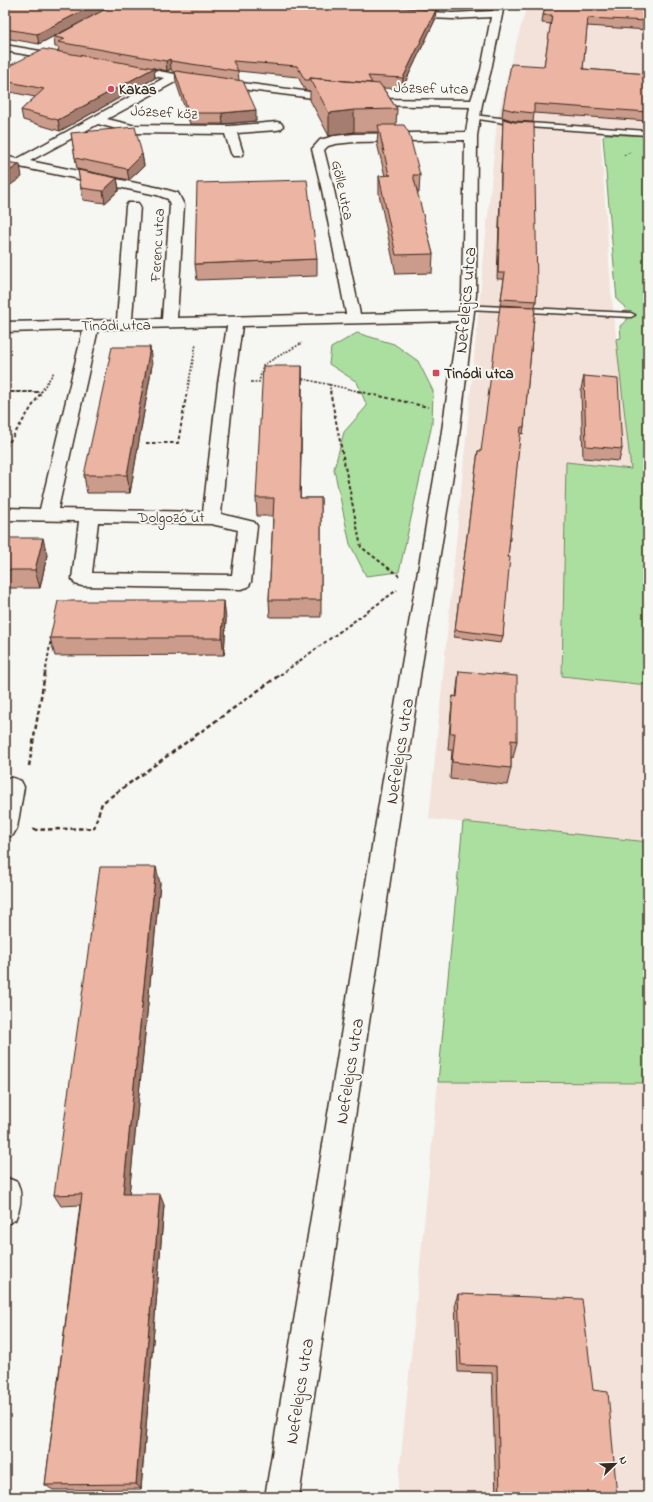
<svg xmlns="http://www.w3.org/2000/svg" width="653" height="1502" viewBox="0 0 653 1502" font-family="'Indie Flower',sans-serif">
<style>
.built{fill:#f3e2da}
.green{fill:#abdfa0;stroke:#73845f}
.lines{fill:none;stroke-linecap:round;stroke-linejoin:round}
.lane-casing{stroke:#3b2a1e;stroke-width:3}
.street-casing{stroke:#3b2a1e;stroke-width:3}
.path-far2{stroke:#3b2a1e;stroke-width:1.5;stroke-dasharray:2 1.5;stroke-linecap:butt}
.path-far1{stroke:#3b2a1e;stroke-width:2;stroke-dasharray:3.5 2.5;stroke-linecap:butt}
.path{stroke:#3b2a1e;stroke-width:2.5;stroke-dasharray:4.5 3;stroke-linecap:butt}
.lane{fill:#f6f6f2;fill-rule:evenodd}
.street{fill:#f6f6f2;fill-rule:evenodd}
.wall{fill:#cb9b8b;stroke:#3b2a1e}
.shaded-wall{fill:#a57e71;stroke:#3b2a1e}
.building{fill:#ecb4a2;stroke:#3b2a1e}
.poi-dot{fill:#d1495b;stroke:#f6f6f2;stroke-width:1.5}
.labels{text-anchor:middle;stroke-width:4;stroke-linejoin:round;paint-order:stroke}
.far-street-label{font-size:15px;fill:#3b2a1e;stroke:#f6f6f2}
.far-poi-label{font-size:15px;font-weight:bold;fill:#3b2a1e;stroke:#f6f6f2;text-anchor:start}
.street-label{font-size:18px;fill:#3b2a1e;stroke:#f6f6f2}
</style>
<rect width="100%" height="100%" fill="#f6f6f2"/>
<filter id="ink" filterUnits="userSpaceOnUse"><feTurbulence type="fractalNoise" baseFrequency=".025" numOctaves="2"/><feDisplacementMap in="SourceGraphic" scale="8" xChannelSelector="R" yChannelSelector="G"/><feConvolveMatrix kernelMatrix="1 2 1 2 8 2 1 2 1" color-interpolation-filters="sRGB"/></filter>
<g filter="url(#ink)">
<path class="built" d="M 527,5 L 648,5 L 648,129 L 600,127 L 611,291 L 631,469 L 566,463 L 561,676 L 648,685 L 648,842 L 429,819 L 497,122 L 509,69 Z
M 438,1082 L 648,1083 L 648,1497 L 397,1497 Z"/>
<path class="green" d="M 606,134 L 648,136 L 648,685 L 562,676 L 566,462 L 631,469 L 616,339 L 621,338 L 620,326 L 627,320 L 626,308 L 617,300 L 603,137 Z
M 357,333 L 394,344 L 418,361 L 433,391 L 432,424 L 399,572 L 366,576 L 350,544 L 334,469 L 344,432 L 367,406 L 357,382 L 329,364 L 331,348 Z
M 463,822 L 648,842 L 648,1083 L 438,1082 Z"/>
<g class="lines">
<defs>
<path id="lane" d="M 473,115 L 500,118 L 514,122 L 648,131 L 648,135 L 513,126 L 499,122 L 471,118 L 471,116 Z
M 464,305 L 631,313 L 635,315 L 631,317 L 467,309 L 463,307 Z"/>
<path id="street" d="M 494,5 L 504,5 L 491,70 L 482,104 L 477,136 L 476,295 L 458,444 L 421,670 L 299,1497 L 265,1497 L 401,670 L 440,444 L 458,321 L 242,326 L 234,383 L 221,514 L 254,522 L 257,526 L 251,582 L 248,587 L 241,589 L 82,586 L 75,584 L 72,579 L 79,521 L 5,520 L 5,508 L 40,509 L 83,330 L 5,332 L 5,322 L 117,320 L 126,206 L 128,203 L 138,203 L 140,206 L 132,319 L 162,319 L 170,205 L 168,199 L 157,195 L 5,164 L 5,156 L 17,159 L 164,78 L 121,70 L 120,68 L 125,65 L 175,74 L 340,96 L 369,99 L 471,100 L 481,70 L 491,17 L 453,19 L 405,17 L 400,14 L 405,11 L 453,13 L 493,11 ZM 177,81 L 369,105 L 470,107 L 466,132 L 354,134 L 334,136 L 320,140 L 312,149 L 322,190 L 346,314 L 177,318 L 184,205 L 178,193 L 160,188 L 30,161 L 98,124 L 132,133 L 225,134 L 231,153 L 233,156 L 241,156 L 243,153 L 237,133 L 277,130 L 281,129 L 283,126 L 281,123 L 277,122 L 230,126 L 132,125 L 107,119 ZM 465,140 L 462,295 L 459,312 L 360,314 L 334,190 L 324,150 L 328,146 L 335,144 L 354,142 ZM 227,326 L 218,383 L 203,512 L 58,509 L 98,329 ZM 98,522 L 211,524 L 238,530 L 232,575 L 92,573 Z
M 5,45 L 64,55 L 69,58 L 64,61 L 5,51 Z
M 5,778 L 13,778 L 21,781 L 24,787 L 17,828 L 13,835 L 5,838 Z
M 5,1177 L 17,1182 C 23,1195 21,1207 15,1220 L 5,1225 Z"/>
</defs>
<use href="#lane" class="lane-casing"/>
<use href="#street" class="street-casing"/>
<path class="path-far2" d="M 624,155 L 631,152
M 299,378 L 362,392
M 251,382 L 259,382 L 263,365 L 302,343
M 329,384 L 331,392
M 5,392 L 41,392
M 41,392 L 54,372
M 187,392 L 196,344"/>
<path class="path-far1" d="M 330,391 L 361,547 L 399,576
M 357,391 L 428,407
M 5,392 L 41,392
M 146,443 L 178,443 L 187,391
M 5,446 L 8,444 L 42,391
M 45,675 L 51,639
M 280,675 L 397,590"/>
<path class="path" d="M 29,766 L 45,674
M 33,830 L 94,828 L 102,803 L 281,674"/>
<use href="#lane" class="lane"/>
<use href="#street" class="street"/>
</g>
<path class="wall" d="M 5,5 L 449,5 L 447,10 L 440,9 L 439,11 L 435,11 L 435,20 L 402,89 L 383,88 L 397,109 L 396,125 L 420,175 L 419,193 L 417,193 L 433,254 L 432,273 L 396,274 L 379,194 L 379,176 L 385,176 L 377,143 L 378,132 L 354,132 L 329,136 L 310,100 L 310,91 L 305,90 L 298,77 L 238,71 L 239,80 L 256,121 L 223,124 L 190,124 L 176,82 L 175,72 L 172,71 L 171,69 L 167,71 L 154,68 L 155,78 L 60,131 L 23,120 L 21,110 L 35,97 L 5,91 L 5,68 L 59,52 L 58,47 L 55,47 L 54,37 L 89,18 L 39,44 L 5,38 Z
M 648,5 L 648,30 L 587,26 L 583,69 L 648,74 L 648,121 L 534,113 L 533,122 L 514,121 L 502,117 L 503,108 L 544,66 L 551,24 L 542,23 L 543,15 Z
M 503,119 L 536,301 L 535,307 L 500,305 L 504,279 L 497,279 Z
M 71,133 L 142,154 L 144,166 L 129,180 L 77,169 Z
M 78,170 L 117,178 L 119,190 L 105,203 L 83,200 Z
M 317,259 L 317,276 L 197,280 L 195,264 Z
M 535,307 L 524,427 L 523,434 L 520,433 L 508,557 L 503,636 L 501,643 L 454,637 L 478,451 L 481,451 Z
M 152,365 L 130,493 L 87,493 L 84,475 Z
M 302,366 L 302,383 L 300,498 L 321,498 L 321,617 L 270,617 L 269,600 L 273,516 L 257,516 L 256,498 Z
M 584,376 L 622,449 L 619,461 L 583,458 L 581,389 Z
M 5,538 L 47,555 L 40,588 L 5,588 Z
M 226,619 L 224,655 L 55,656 L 50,638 Z
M 459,671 L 517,741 L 513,758 L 511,757 L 511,768 L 507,785 L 450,779 L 452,750 L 448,750 L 451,713 L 453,696 L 456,697 Z
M 160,883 L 129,1194 L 164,1205 L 141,1489 L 53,1490 L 45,1485 L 80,1205 L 61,1206 L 54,1195 Z
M 458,1294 L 593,1390 L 617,1497 L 496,1497 L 492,1373 L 458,1372 L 455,1303 Z"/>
<path class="shaded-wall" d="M 94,5 L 114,5 L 39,44 L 37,34 Z
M 436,10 L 435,20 L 402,89 L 403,78 Z
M 170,59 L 171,69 L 167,71 L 166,61 Z
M 154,68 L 155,78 L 60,131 L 58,120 Z
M 256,110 L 256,121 L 223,124 L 222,113 Z
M 354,110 L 354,132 L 329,136 L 329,113 Z
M 142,154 L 144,166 L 129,180 L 127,169 Z
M 20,164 L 22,177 L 5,189 L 5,174 Z
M 117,178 L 119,190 L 105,203 L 103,191 Z
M 5,339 L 7,345 L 5,350 Z
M 150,347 L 152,365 L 130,493 L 127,475 Z
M 302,366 L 302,383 L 300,516 L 300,498 Z
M 43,538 L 47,555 L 40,588 L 35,570 Z
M 224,601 L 226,619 L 224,655 L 222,638 Z
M 156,867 L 160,883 L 128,1205 L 123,1194 Z
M 160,1194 L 164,1205 L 141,1489 L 136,1484 Z"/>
<path class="building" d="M 5,5 L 94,5 L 37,34 L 5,29 Z
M 113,5 L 362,5 L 436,10 L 403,78 L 368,76 L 372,83 L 310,78 L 310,80 L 305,80 L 297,66 L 233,61 L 238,71 L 171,61 L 170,59 L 166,61 L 58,42 L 65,39 L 54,37 Z
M 546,5 L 648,5 L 648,21 L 588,18 L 583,69 L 648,74 L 648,112 L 534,104 L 534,113 L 515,111 L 503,108 L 511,64 L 544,66 L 552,15 L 543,15 Z
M 43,49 L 154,68 L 58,120 L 21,110 L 44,89 L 5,81 L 5,68 Z
M 176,71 L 243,81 L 256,110 L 222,113 L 189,113 L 175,72 Z
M 310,78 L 380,84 L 397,109 L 354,110 L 329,113 Z
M 503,119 L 514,122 L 534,123 L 537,288 L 536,301 L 501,299 L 505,273 L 498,273 Z
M 378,125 L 404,125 L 409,133 L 420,175 L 413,175 L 433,254 L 396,255 L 379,176 L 391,175 L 389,175 Z
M 135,127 L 142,154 L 127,169 L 75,158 L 71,133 Z
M 5,162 L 20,164 L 5,174 Z
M 78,170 L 117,178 L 103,191 L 81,188 Z
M 307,180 L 317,259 L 195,264 L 197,183 Z
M 500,306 L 535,307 L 524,427 L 521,427 L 508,557 L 510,557 L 503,636 L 455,630 L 478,451 L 481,451 Z
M 112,347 L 150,347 L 127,475 L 84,475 Z
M 263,366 L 302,366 L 300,498 L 321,498 L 321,600 L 269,600 L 274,498 L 256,498 Z
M 584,376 L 618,379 L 622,449 L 586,446 Z
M 5,538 L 43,538 L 35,570 L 5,570 Z
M 58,601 L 224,601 L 222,638 L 50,638 Z
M 459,671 L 517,676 L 517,741 L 511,740 L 511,768 L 452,762 L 455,733 L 450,733 L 453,696 L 457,697 Z
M 100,867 L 156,867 L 123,1194 L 160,1194 L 136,1484 L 45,1485 L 82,1194 L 54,1195 Z
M 458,1294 L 582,1299 L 593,1390 L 608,1392 L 617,1497 L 500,1497 L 497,1366 L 461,1365 Z"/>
</g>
<g class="poi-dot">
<circle cx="111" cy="89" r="4"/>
<rect x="432" y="369" width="8" height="8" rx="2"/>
</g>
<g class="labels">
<g class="far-street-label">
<text transform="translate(431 88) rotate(1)" y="5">József utca</text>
<text transform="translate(164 112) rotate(3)" y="5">József köz</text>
<text transform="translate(343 190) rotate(78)" y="5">Gölle utca</text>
<text transform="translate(157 245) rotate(-87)" y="5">Ferenc utca</text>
<text transform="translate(116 325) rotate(-1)" y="5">Tinódi utca</text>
<text x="171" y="522">Dolgozó út</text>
</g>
<g class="far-poi-label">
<text x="119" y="94">Kakas</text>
<text x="444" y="378">Tinódi utca</text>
</g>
<g class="street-label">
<text transform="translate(465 300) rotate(-85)" y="6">Nefelejcs utca</text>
<text transform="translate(399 751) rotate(-81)" y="6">Nefelejcs utca</text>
<text transform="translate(349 1071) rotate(-81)" y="6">Nefelejcs utca</text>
<text transform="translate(299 1391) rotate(-81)" y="6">Nefelejcs utca</text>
</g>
</g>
<rect width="653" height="1502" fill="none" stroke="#f6f6f2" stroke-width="20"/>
<rect x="10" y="10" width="633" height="1482" fill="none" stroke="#3b2a1e" stroke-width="1.5" filter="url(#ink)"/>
<g transform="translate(615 1464) rotate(67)" stroke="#f6f6f2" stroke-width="3" paint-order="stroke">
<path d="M0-3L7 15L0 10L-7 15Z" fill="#3b2a1e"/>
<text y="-6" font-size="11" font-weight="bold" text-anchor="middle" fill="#3b2a1e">N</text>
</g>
</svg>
